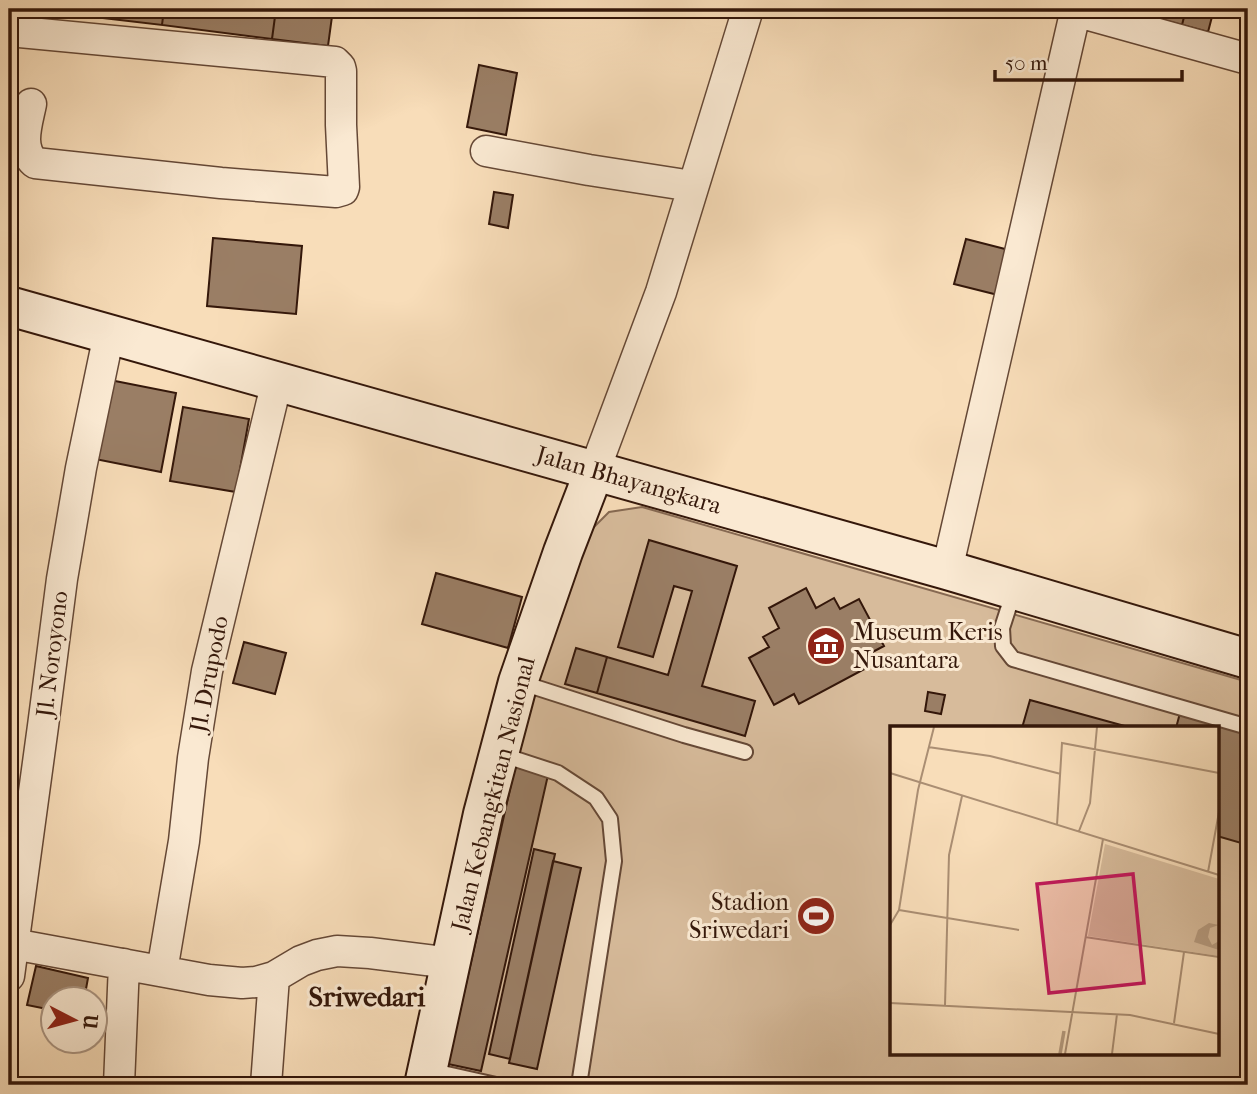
<svg xmlns="http://www.w3.org/2000/svg" width="1257" height="1094" viewBox="0 0 1257 1094" font-family="'IM FELL French Canon',serif">
<style>
.green{fill:#d7bb9b;stroke:#866952;stroke-width:2;fill-rule:evenodd}
.building{fill:#9a7e65;stroke:#34170a;stroke-width:2}
.lines{fill:none;stroke-linecap:round;stroke-linejoin:round}
.lane-casing{stroke:#654836;stroke-width:18}
.street-casing{stroke:#654836;stroke-width:33}
.secondary-casing{stroke:#34170a;stroke-width:42}
.lane{stroke:#fae9d2;stroke-width:14}
.street{stroke:#fae9d2;stroke-width:30}
.secondary{stroke:#fae9d2;stroke-width:38}
.labels{text-anchor:middle;stroke-width:6;stroke-linejoin:round;paint-order:stroke}
.street-label{font-size:24px;fill:#34170a;stroke:#fae9d2}
.poi-label{font-size:24px;fill:#34170a;stroke:#fae9d2;text-anchor:start}
.quarter-label{font-size:28px;font-weight:bold;fill:#34170a;stroke:#fae9d2}
.inset-river{fill:none;stroke:#b59a7e;stroke-width:3.5}
.inset-road{fill:none;stroke:#aa8e73;stroke-width:2}
.view{fill:#c2185b;fill-opacity:0.15;stroke:#c2185b;stroke-width:3.5}
.inset-edge{fill:none;stroke:#34170a;stroke-width:3.5}
</style>
<rect width="100%" height="100%" fill="#f8ddb9"/>
<filter id="stains"><feTurbulence type="fractalNoise" baseFrequency=".00286" numOctaves="4"/><feColorMatrix values="0 0 0 0 .2 0 0 0 0 .09 0 0 0 0 .02 0 0 0 .5 -.17"/></filter>
<radialGradient id="worn" r=".72"><stop offset=".6" stop-color="#630" stop-opacity="0"/><stop offset="1" stop-color="#630" stop-opacity=".3"/></radialGradient>
<path class="green" d="M 642,507 L 1248,682 L 1248,1085 L 438,1085 L 522,717 L 586,535 L 609,512 ZM 891,728 L 1217,728 L 1217,1054 L 891,1054 Z"/>
<path class="building" d="M 13,9 L 41,9 L 39,21 L 12,19 Z
M 52,9 L 164,9 L 162,25 L 52,12 Z
M 164,9 L 276,9 L 272,39 L 162,25 Z
M 276,9 L 333,9 L 328,46 L 272,39 Z
M 1134,9 L 1186,9 L 1182,25 L 1133,12 Z
M 1186,9 L 1214,9 L 1208,32 L 1182,25 Z
M 479,65 L 517,73 L 506,135 L 467,127 Z
M 494,192 L 513,195 L 508,228 L 489,224 Z
M 213,238 L 302,246 L 296,314 L 207,306 Z
M 966,239 L 1009,250 L 998,295 L 954,284 Z
M 110,380 L 176,393 L 161,472 L 95,459 Z
M 183,407 L 249,419 L 236,492 L 170,481 Z
M 649,540 L 737,566 L 702,686 L 755,701 L 745,736 L 597,693 L 607,657 L 668,675 L 692,591 L 674,586 L 653,657 L 618,647 Z
M 436,573 L 522,597 L 508,648 L 422,624 Z
M 806,588 L 816,608 L 834,598 L 840,609 L 859,599 L 884,646 L 865,656 L 870,666 L 799,704 L 794,694 L 774,705 L 749,658 L 769,647 L 763,637 L 779,628 L 769,608 Z
M 244,642 L 286,653 L 275,694 L 233,683 Z
M 576,648 L 607,657 L 597,693 L 565,684 Z
M 928,692 L 945,695 L 941,714 L 925,711 Z
M 1030,700 L 1132,728 L 1022,728 Z
M 1180,713 L 1248,732 L 1248,845 L 1217,836 L 1217,728 L 1176,728 Z
M 515,767 L 548,775 L 481,1071 L 448,1064 Z
M 534,849 L 555,854 L 510,1059 L 489,1054 Z
M 553,861 L 581,868 L 537,1069 L 509,1063 Z
M 36,966 L 88,978 L 84,1000 L 52,1000 L 52,1010 L 27,1005 Z"/>
<g class="lines">
<defs>
<path id="lane" d="M 1014,591 L 1002,628 L 1003,646 L 1013,659 L 1248,727
M 519,682 L 684,735 L 745,752
M 500,754 L 558,773 L 596,798 L 610,819 L 614,861 L 579,1085
M 429,1070 L 496,1085"/>
<path id="street" d="M 1075,11 L 1248,59
M 9,31 L 335,62 L 340,67 L 341,71 L 341,125 L 344,187 L 343,190 L 336,192 L 221,183 L 35,163 C 18,148 27,124 31,104
M 486,151 L 589,170 L 692,186
M 595,469 L 661,292 L 748,9
M 947,570 L 1076,9
M 13,944 L 209,980 L 242,983 L 256,982 L 274,977 L 301,961 L 317,955 L 337,951 L 370,953 L 451,963
M 162,971 L 184,841 L 193,758 L 207,671 L 277,381
M 9,976 L 43,726 L 62,579 L 81,468 L 109,334
M 119,1085 L 124,964
M 266,1085 L 274,977"/>
<path id="secondary" d="M 9,306 L 947,570 L 1248,659
M 424,1085 L 483,814 L 518,682 L 563,552 L 595,469"/>
</defs>
<use href="#lane" class="lane-casing"/>
<use href="#street" class="street-casing"/>
<use href="#secondary" class="secondary-casing"/>
<use href="#lane" class="lane"/>
<use href="#street" class="street"/>
<use href="#secondary" class="secondary"/>
</g>
<defs>
<symbol id="museum-disc" viewBox="-11 -11 22 22"><circle r="9.5" fill="#8f2418" stroke="#fae9d2"/><path d="M0-6L6-3V-2H-6V-3ZM-5-1h2V3h-2ZM-1-1h2V3h-2ZM3-1h2V3H3ZM-6 4H6V6H-6Z" fill="#fff"/></symbol>
<symbol id="stadium-disc" viewBox="-11 -11 22 22"><circle r="9.5" fill="#8f2418" stroke="#fae9d2"/><path d="M0-5a6.5 5 0 1 0 0 10a6.5 5 0 1 0 0-10ZM-3.5-1.8h7v3.6h-7Z" fill="#fff"/></symbol>
</defs>
<g fill-rule="evenodd">
<use href="#museum-disc" x="804" y="624" width="44" height="44"/>
<use href="#stadium-disc" x="794" y="894" width="44" height="44"/>
</g>
<g class="labels">
<g class="street-label">
<text transform="translate(629 480) rotate(16)" y="8">Jalan Bhayangkara</text>
<text transform="translate(52 654) rotate(-83)" y="8">Jl. Noroyono</text>
<text transform="translate(209 674) rotate(-79)" y="8">Jl. Drupodo</text>
<text transform="translate(493 794) rotate(-76)" y="8">Jalan Kebangkitan Nasional</text>
</g>
<g class="poi-label">
<text x="853" y="640">Museum Keris<tspan x="853" dy="28">Nusantara</tspan></text>
<text x="789" y="910" text-anchor="end">Stadion<tspan x="789" dy="28">Sriwedari</tspan></text>
</g>
<g class="quarter-label">
<text x="367" y="1006">Sriwedari</text>
</g>
</g>
<g transform="translate(890 726)">
<rect width="329" height="329" fill="#f8ddb9"/>
<path d="M 215,118 L 329,153 L 329,230 L 198,210 Z" fill="#d7bb9b"/>
<path d="M 319,197 L 329,199 L 320,202 L 318,211 L 322,219 L 329,215 L 329,224 L 304,216 L 308,204 Z" fill="#b59a7e"/>
<path class="inset-river" d="M 170,328 L 174,305"/>
<path class="inset-road" d="M 38,21 L 100,30 L 171,48M 0,47 L 329,149M 167,99 L 172,17 L 329,47M 189,105 L 200,77 L 207,1M 318,146 L 329,86M 9,184 L 129,204M 0,199 L 9,184 L 28,64 L 44,1M 195,211 L 329,231M 0,277 L 240,289 L 329,308M 55,279 L 59,129 L 72,70M 284,297 L 294,226M 175,328 L 213,113M 222,328 L 227,288"/>
<path class="view" d="M 243,148 L 254,257 L 159,267 L 147,158 Z"/>
<rect width="329" height="329" class="inset-edge"/>
</g>
<rect width="1257" height="1094" fill="none" stroke="#f8ddb9" stroke-width="35"/>
<rect x="10" y="10" width="1236" height="1073" fill="none" stroke="#34170a" stroke-width="3.5"/>
<rect x="18" y="18" width="1222" height="1059" fill="none" stroke="#34170a" stroke-width="2"/>
<g transform="translate(74 1020) rotate(96)"><circle r="33" fill="#fae9d2" stroke="#ab9582" stroke-width="2"/>
<path d="M0-5L12 26L0 18L-12 26Z" fill="#8f2418"/>
<text y="-10" font-size="19" font-weight="bold" text-anchor="middle" fill="#34170a">U</text>
</g>
<path d="M995 70v10h187v-10" fill="none" stroke="#34170a" stroke-width="3.5"/>
<text x="1005" y="70" font-size="21" fill="#34170a" stroke="#fae9d2" stroke-width="5" paint-order="stroke">50 m</text>
<rect width="100%" height="100%" filter="url(#stains)"/>
<rect width="100%" height="100%" fill="url(#worn)"/>
</svg>
